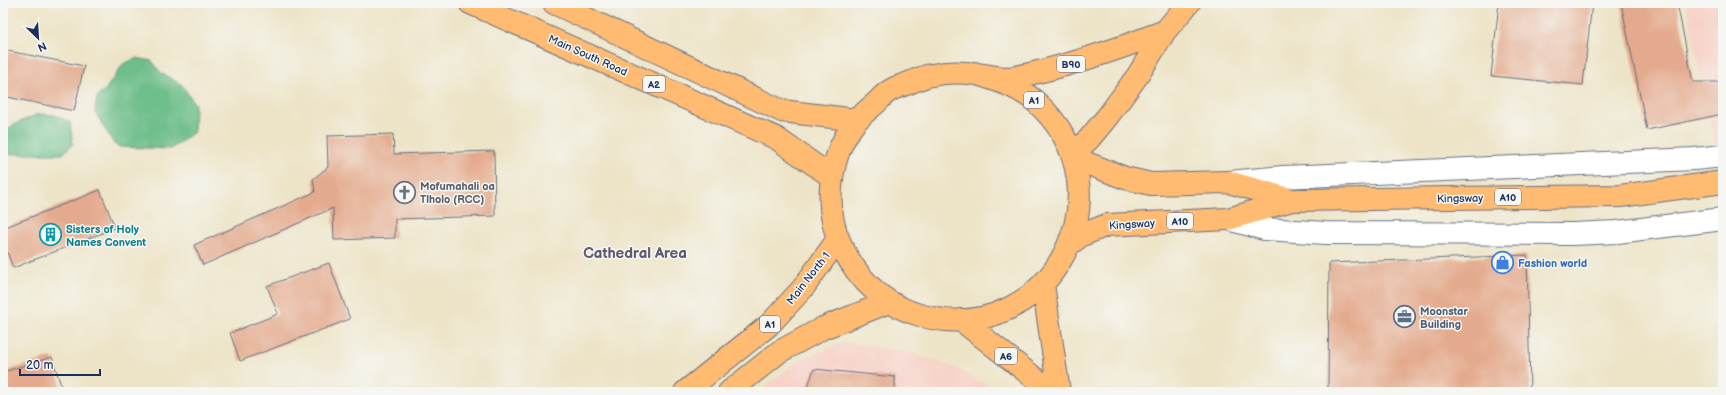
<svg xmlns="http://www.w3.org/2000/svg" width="1726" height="395" viewBox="0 0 1726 395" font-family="'Balsamiq Sans',sans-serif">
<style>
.built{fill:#f7d1c7}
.forest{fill:#6ebe8a;stroke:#447674}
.building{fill:#e4aa8d}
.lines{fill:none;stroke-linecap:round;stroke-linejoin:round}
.minor-casing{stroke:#646e83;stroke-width:24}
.major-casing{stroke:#646e83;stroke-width:24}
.minor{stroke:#fff;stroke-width:22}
.major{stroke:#ffbb71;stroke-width:22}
.labels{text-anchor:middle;stroke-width:3;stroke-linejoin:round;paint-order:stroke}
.shield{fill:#f6f6f2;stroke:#5d6b8a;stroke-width:1}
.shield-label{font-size:10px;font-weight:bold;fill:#1b2f5e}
.street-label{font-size:11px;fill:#1b2f5e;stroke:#f6f6f2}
.worship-label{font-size:11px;font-weight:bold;fill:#5b616d;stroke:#f6f6f2;text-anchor:start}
.culture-label{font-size:11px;font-weight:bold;fill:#0d838f;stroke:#f6f6f2;text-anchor:start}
.shop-label{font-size:11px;font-weight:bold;fill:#366cbe;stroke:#f6f6f2;text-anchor:start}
.service-label{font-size:11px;font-weight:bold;fill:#4e5e75;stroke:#f6f6f2;text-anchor:start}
.district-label{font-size:15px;font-weight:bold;fill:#615a6e;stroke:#f6f6f2}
</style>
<rect width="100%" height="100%" fill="#f6f6f2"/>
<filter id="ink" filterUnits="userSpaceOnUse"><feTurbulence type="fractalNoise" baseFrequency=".025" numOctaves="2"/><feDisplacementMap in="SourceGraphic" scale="8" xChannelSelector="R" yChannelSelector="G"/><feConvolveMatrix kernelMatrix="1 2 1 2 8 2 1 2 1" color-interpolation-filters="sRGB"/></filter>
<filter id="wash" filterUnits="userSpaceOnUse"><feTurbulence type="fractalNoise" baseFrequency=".012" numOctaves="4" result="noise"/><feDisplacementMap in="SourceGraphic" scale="16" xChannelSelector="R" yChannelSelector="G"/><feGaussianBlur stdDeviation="0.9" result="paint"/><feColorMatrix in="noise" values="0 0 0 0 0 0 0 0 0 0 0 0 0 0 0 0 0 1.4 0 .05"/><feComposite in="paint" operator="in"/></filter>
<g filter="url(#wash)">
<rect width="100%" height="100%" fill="#ede4c7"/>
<path class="built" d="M 1686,3 L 1723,3 L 1723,182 L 1722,182 Z
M 845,342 L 907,352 L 951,366 L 999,392 L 759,392 L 799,360 Z"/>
<path class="forest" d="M 137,58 L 152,61 L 161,73 L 181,84 L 195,104 L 194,132 L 171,149 L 120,147 L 114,144 L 95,112 L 97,97 L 106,89 L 123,64 Z
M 38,114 L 55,115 L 70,122 L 73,144 L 63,154 L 3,154 L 3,134 L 13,125 Z"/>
<g id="blocks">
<path class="building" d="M 1499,3 L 1592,3 L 1583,85 L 1491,76 Z
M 1621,3 L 1677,3 L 1693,82 L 1723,82 L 1723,114 L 1647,130 Z
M 3,50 L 84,66 L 74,111 L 3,96 Z
M 393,134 L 394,154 L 494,151 L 495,216 L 395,219 L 395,238 L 334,240 L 333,208 L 203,265 L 194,245 L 315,192 L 313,179 L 328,167 L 327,136 Z
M 100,190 L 115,228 L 13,268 L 3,241 L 3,228 Z
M 1527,255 L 1530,392 L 1328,392 L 1329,263 Z
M 329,263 L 350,319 L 240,361 L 230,333 L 278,314 L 267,286 Z
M 52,357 L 63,392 L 3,392 L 3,372 Z
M 814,369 L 895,377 L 895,392 L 806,392 Z"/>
</g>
</g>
<g filter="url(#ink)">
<use href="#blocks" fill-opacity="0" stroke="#646e83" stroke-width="1"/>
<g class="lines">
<defs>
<path id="minor" d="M 1229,182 L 1283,177 L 1694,159 L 1723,156
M 1228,219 L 1264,229 L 1326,233 L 1573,234 L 1617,232 L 1723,219"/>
<path id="major" d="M 470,3 L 776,138 L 832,177
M 554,3 L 782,111 L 857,120
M 974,73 C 996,80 1018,86 1036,102 C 1134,190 1050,349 923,316 C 884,306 858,280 841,245 C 822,206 830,152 857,120 C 863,114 870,108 876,103 C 880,99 885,93 891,90 C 896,87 903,85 909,83 C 916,80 924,76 932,75 C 945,72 963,72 976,74 C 989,75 1002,80 1015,77 C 1067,67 1116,50 1165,31
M 1073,154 L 1089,139 L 1108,116 L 1138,75 L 1165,31 L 1189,3
M 1074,160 L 1084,162 L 1125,178 L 1151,184 L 1228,182 L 1292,200
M 1070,244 L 1082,235 L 1107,225 L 1228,219 L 1292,200 L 1620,196 L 1723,182
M 1043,284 L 1059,392
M 961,320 L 1052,392
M 685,392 L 769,325 L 803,288 L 838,239
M 729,392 L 779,352 L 823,328 L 889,302"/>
</defs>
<use href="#minor" class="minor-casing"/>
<use href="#major" class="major-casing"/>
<use href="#minor" class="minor"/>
<use href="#major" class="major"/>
</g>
</g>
<defs>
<symbol id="church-ring" viewBox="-11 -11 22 22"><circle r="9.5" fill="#f6f6f2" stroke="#6b7280" stroke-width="1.5"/><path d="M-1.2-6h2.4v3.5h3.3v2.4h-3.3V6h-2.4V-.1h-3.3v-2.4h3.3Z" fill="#6b7280"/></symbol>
<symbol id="building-ring" viewBox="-11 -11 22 22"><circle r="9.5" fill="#f6f6f2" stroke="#0f9aa8" stroke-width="1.5"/><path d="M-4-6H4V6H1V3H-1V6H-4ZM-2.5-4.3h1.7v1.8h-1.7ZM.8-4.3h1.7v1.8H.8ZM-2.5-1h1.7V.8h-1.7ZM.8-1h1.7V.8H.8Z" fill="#0f9aa8"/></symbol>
<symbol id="shop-ring" viewBox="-11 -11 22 22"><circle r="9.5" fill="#f6f6f2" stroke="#3f7fe0" stroke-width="1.5"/><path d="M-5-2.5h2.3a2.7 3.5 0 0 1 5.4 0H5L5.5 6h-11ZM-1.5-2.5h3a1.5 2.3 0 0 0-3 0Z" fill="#3f7fe0"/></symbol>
<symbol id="office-ring" viewBox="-11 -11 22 22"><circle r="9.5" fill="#f6f6f2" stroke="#5c6f8a" stroke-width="1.5"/><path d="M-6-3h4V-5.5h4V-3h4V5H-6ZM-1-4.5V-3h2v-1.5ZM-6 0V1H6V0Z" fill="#5c6f8a"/></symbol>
</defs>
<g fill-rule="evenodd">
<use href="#church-ring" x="392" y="180" width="25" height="25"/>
<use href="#building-ring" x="38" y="222" width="25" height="25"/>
<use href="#shop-ring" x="1490" y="250" width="25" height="25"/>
<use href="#office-ring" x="1392" y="304" width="25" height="25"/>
</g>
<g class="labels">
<g class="shield">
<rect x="1057" y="56" width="28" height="16" rx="3"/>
<rect x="643" y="76" width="22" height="16" rx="3"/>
<rect x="1024" y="92" width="20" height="16" rx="3"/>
<rect x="1495" y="189" width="26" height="16" rx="3"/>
<rect x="1167" y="213" width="26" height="16" rx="3"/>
<rect x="760" y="316" width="20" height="16" rx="3"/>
<rect x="995" y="348" width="22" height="16" rx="3"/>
</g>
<g class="shield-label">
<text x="1071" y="68">B90</text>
<text x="654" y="88">A2</text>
<text x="1034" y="104">A1</text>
<text x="1508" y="201">A10</text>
<text x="1180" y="225">A10</text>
<text x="770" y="328">A1</text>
<text x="1006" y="360">A6</text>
</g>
<g class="street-label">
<text transform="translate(588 55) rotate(24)" y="4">Main South Road</text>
<text transform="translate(1460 198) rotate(-1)" y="4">Kingsway</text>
<text transform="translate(1132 224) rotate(-4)" y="4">Kingsway</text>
<text transform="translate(808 278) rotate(-52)" y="4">Main North 1</text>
</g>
<g class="worship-label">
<text x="420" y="190">Mofumahali oa<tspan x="420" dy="13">Tlholo (RCC)</tspan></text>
</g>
<g class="culture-label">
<text x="66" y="233">Sisters of Holy<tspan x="66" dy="13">Names Convent</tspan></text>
</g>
<g class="shop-label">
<text x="1518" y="267">Fashion world</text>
</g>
<g class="service-label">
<text x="1420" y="315">Moonstar<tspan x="1420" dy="13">Building</tspan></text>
</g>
<g class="district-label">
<text x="635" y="258">Cathedral Area</text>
</g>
</g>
<rect width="1726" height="395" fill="none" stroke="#f6f6f2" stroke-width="16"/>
<g transform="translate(38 38) rotate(155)" stroke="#f6f6f2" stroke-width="3" paint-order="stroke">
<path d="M0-3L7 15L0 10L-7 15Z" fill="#1b2f5e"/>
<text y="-6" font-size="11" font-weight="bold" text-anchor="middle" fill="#1b2f5e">N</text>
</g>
<path d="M20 369v6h80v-6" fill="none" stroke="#1b2f5e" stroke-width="2"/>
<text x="26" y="369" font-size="12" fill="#1b2f5e" stroke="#f6f6f2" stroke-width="3" paint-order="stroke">20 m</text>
</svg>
